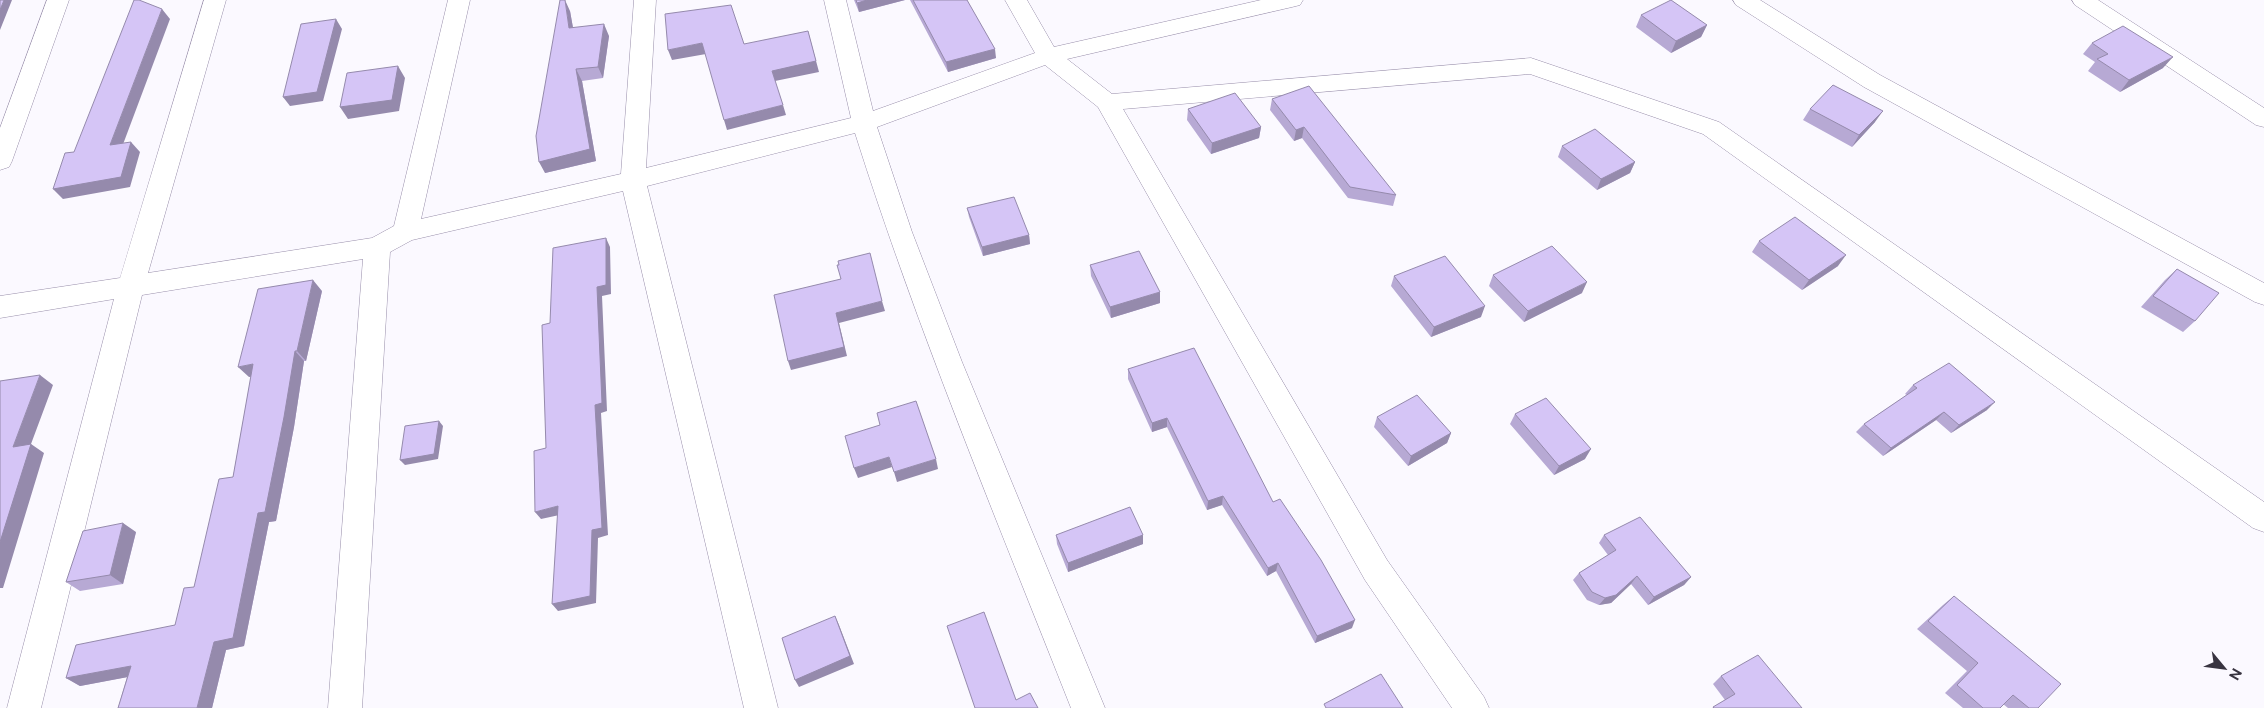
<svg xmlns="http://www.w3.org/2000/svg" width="2264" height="708" viewBox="0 0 2264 708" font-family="'Public Sans',sans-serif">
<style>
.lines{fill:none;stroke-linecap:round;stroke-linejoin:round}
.street-casing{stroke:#988eaa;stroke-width:1}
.street{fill:#fff;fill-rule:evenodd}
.wall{fill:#b7a9d4}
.shaded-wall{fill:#958aac}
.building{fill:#d5c5f6;stroke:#958aac}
</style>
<rect width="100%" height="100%" fill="#fbf9ff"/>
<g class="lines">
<defs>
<path id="street" d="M 47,0 L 69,0 L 12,161 L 9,167 L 0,170 L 0,128 Z
M 204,0 L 226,0 L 148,273 L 372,238 L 394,226 L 448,0 L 470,0 L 421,219 L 621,174 L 634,0 L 656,0 L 646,168 L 851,118 L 824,0 L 846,0 L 873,111 L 1035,53 L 1005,0 L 1027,0 L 1054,47 L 1261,0 L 1303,0 L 1300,5 L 1292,7 L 1067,59 L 1112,94 L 1531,58 L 1719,122 L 2264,502 L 2264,532 L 2253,528 L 1703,134 L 1530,74 L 1123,109 L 1387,560 L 1484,697 L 1489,708 L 1452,708 L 1365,580 L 1098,107 L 1045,65 L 877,127 L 912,232 L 962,362 L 1105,708 L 1071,708 C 996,518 917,329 855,133 L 647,186 L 778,708 L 744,708 L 623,191 L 412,240 L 390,252 L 362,708 L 328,708 L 363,259 L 142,295 L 41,708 L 7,708 L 114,299 L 0,318 L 0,296 L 120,278 Z
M 1733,0 L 1760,0 L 1880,75 L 2264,283 L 2264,305 L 2255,302 L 1864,87 L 1736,5 Z
M 2072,0 L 2098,0 L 2264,108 L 2264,127 L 2256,125 L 2075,5 Z"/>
</defs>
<use href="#street" class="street-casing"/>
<use href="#street" class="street"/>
</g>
<path class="wall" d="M 854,0 L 905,0 L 859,12 Z
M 910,0 L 967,0 L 996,58 L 948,72 Z
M 570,11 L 573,28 L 609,36 L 603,78 L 582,81 L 596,161 L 545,173 Z
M 1641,15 L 1707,25 L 1701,37 L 1671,53 L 1636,27 Z
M 2092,43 L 2163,68 L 2120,92 L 2088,71 L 2095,62 L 2083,54 Z
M 1272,99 L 1396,195 L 1393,206 L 1348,198 L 1302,138 L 1294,141 L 1270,110 Z
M 1188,109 L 1261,127 L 1259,138 L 1211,154 L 1187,120 Z
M 1810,109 L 1875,122 L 1852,147 L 1803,120 Z
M 1562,146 L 1635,162 L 1630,173 L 1597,190 L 1558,157 Z
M 967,208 L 1029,235 L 1030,244 L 983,256 L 969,217 Z
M 1759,241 L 1838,266 L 1802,290 L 1752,252 Z
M 1090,265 L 1160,303 L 1111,318 L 1091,276 Z
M 2177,269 L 2195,321 L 2183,332 L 2141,307 L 2165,280 Z
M 1493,275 L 1582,293 L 1524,322 L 1489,286 Z
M 1394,276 L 1481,317 L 1431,337 L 1391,286 Z
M 322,291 L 306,361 L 304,361 L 294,427 L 276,521 L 269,522 L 244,646 L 226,650 L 212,708 L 118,708 L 127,677 L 80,686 L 66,678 L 175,625 L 194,587 L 233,477 L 251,377 L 249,377 Z
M 1128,369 L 1273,502 L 1352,628 L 1315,643 L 1276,571 L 1267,576 L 1222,505 L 1207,510 L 1167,427 L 1152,432 L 1128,379 Z
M 1913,385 L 1987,410 L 1951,433 L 1936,420 L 1883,456 L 1856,432 L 1864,424 L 1907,395 L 1905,394 Z
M 1515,414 L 1585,459 L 1554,475 L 1510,424 Z
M 1377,417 L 1451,433 L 1447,443 L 1408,466 L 1374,427 Z
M 136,532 L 123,584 L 80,591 L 66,582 Z
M 1056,535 L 1143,535 L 1143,544 L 1068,572 L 1057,544 Z
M 1604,535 L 1691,577 L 1684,585 L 1648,605 L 1631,584 L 1611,603 L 1599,605 L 1587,600 L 1573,580 L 1579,573 L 1608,555 L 1599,543 Z
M 1954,596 L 2038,708 L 2008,708 L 2003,704 L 2000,708 L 1963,708 L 1945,693 L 1967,671 L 1917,629 L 1943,605 Z
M 1721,676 L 1802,708 L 1712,708 L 1725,700 L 1713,684 Z"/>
<path class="shaded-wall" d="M 4,0 L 12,0 L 0,30 L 0,10 Z
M 565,0 L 570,11 L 575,39 L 569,28 Z
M 867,0 L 905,0 L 859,12 L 857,3 Z
M 162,9 L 170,19 L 119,155 L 110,145 Z
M 336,19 L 342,29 L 323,101 L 290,106 L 283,97 Z
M 604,24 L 609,36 L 603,78 L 598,67 Z
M 1707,25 L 1701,37 L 1671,53 L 1676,41 Z
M 808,31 L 819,72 L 775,81 L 772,71 Z
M 702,43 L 706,54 L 672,60 L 668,50 Z
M 995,49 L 996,58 L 948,72 L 946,62 Z
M 2173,57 L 2163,68 L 2120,92 L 2129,80 Z
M 398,66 L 405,78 L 399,111 L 348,119 L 340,107 Z
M 576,69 L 582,81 L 596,161 L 545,173 L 539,162 Z
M 783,105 L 786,115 L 727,130 L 724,120 Z
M 1883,111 L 1875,122 L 1852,147 L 1859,135 Z
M 1261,127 L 1259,138 L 1211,154 L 1212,143 Z
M 1304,127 L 1302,138 L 1294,141 L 1296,130 Z
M 131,142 L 140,152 L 130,187 L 63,199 L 53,189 Z
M 1635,162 L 1630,173 L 1597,190 L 1601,179 Z
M 1029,235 L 1030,244 L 983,256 L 982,247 Z
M 606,238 L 610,247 L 611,294 L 602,296 L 607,411 L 601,413 L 608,535 L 598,538 L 596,603 L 558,611 L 552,604 L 595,405 L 597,287 Z
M 1846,255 L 1838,266 L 1802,290 L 1809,280 Z
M 313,280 L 322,291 L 306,361 L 297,351 Z
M 1587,282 L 1582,293 L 1524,322 L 1528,311 Z
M 1160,292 L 1160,303 L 1111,318 L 1110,307 Z
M 882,301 L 885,311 L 839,323 L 847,356 L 791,370 L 788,361 L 836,313 Z
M 1485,306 L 1481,317 L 1431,337 L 1434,327 Z
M 295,351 L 304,361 L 294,427 L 276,521 L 269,522 L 244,646 L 226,650 L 212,708 L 197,708 L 214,642 Z
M 253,364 L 263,375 L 249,377 L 238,367 Z
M 40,375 L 53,385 L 31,444 L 44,453 L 3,588 L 0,588 L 0,542 L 13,447 Z
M 1995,402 L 1987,410 L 1951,433 L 1959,425 Z
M 1944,412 L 1936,420 L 1883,456 L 1891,448 Z
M 1167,418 L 1167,427 L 1152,432 L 1152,423 Z
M 439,421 L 443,426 L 438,459 L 405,465 L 400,460 Z
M 1451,433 L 1447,443 L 1408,466 L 1411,456 Z
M 1591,449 L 1585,459 L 1554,475 L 1559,466 Z
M 889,457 L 892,467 L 858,478 L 854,468 Z
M 936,459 L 938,469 L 897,482 L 894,472 Z
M 1223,496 L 1222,505 L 1207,510 L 1208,501 Z
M 558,506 L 564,514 L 541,519 L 535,512 Z
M 123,523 L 136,532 L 123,584 L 110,575 Z
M 1143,535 L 1143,544 L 1068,572 L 1068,563 Z
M 1278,563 L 1276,571 L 1267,576 L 1268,568 Z
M 1637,576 L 1631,584 L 1611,603 L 1599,605 L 1605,598 Z
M 1691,577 L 1684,585 L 1648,605 L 1654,597 Z
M 835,616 L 839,625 L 854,664 L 799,687 L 795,680 Z
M 1355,620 L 1352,628 L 1315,643 L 1317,636 Z
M 131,666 L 144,674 L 80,686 L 66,678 Z"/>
<path class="building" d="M 0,0 L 4,0 L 0,10 Z
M 134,0 L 139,0 L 162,9 L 110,145 L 131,142 L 121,177 L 53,189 L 65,153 L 74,152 Z
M 560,0 L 565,0 L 569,28 L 604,24 L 598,67 L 576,69 L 590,149 L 539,162 L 536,136 Z
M 856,0 L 867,0 L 857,3 Z
M 913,0 L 967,0 L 995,49 L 946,62 Z
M 1671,0 L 1707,25 L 1676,41 L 1641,15 Z
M 731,5 L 744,44 L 808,31 L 816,61 L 772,71 L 783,105 L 724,120 L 702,43 L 668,50 L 665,14 Z
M 336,19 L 317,92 L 283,97 L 301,24 Z
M 2123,26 L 2173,57 L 2129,80 L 2097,59 L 2108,54 L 2092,43 Z
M 398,66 L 392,100 L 340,107 L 347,73 Z
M 1833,85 L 1883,111 L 1859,135 L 1810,109 Z
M 1309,86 L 1396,195 L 1350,187 L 1304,127 L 1296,130 L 1272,99 Z
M 1235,93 L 1261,127 L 1212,143 L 1188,109 Z
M 1595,129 L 1635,162 L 1601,179 L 1562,146 Z
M 1014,197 L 1029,235 L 982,247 L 967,208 Z
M 1795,217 L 1846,255 L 1809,280 L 1759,241 Z
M 606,238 L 606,285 L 597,287 L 602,403 L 595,405 L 602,528 L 592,530 L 590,596 L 552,604 L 558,506 L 535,512 L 534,451 L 546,448 L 542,325 L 550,323 L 553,248 Z
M 1552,246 L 1587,282 L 1528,311 L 1493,275 Z
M 1139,251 L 1160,292 L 1110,307 L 1090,265 Z
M 870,253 L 882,301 L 836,313 L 844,347 L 788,361 L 774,295 L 841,279 L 837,265 L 839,265 L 838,261 Z
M 1445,256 L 1485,306 L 1434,327 L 1394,276 Z
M 2177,269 L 2219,293 L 2195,321 L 2153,296 Z
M 313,280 L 297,351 L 295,351 L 284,417 L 265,512 L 258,513 L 233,638 L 214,642 L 197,708 L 118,708 L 131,666 L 66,678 L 76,645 L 175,625 L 184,588 L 194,587 L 219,479 L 233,477 L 253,364 L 238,367 L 258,289 Z
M 1194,348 L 1273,502 L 1280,499 L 1321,560 L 1355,620 L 1317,636 L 1278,563 L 1268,568 L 1223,496 L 1208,501 L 1167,418 L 1152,423 L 1128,369 Z
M 1949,363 L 1995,402 L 1959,425 L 1944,412 L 1891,448 L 1864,424 L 1917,388 L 1913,385 Z
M 40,375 L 13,447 L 31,444 L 0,542 L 0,381 Z
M 1417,395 L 1451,433 L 1411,456 L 1377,417 Z
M 1546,398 L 1591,449 L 1559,466 L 1515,414 Z
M 916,401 L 936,459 L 894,472 L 889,457 L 854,468 L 845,436 L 880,425 L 877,413 Z
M 439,421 L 434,454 L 400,460 L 405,426 Z
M 1130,507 L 1143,535 L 1068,563 L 1056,535 Z
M 1640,517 L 1691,577 L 1654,597 L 1637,576 L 1616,595 L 1605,598 L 1592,592 L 1579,573 L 1616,550 L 1604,535 Z
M 123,523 L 110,575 L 66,582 L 83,531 Z
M 1954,596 L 2061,684 L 2038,708 L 2029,708 L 2013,695 L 2000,708 L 1983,708 L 1957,685 L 1978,663 L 1928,621 Z
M 984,612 L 1016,700 L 1030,693 L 1038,708 L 975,708 L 947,626 Z
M 835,616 L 850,656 L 795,680 L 782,638 Z
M 1758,655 L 1802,708 L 1714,708 L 1713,707 L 1735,694 L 1721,676 Z
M 1381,674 L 1403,708 L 1326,708 L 1324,704 Z"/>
<g transform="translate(2224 668) rotate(119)" stroke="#fbf9ff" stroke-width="4" paint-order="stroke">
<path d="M0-4L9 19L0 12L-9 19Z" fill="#383440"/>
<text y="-8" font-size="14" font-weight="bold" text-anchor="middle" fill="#383440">N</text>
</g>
</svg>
